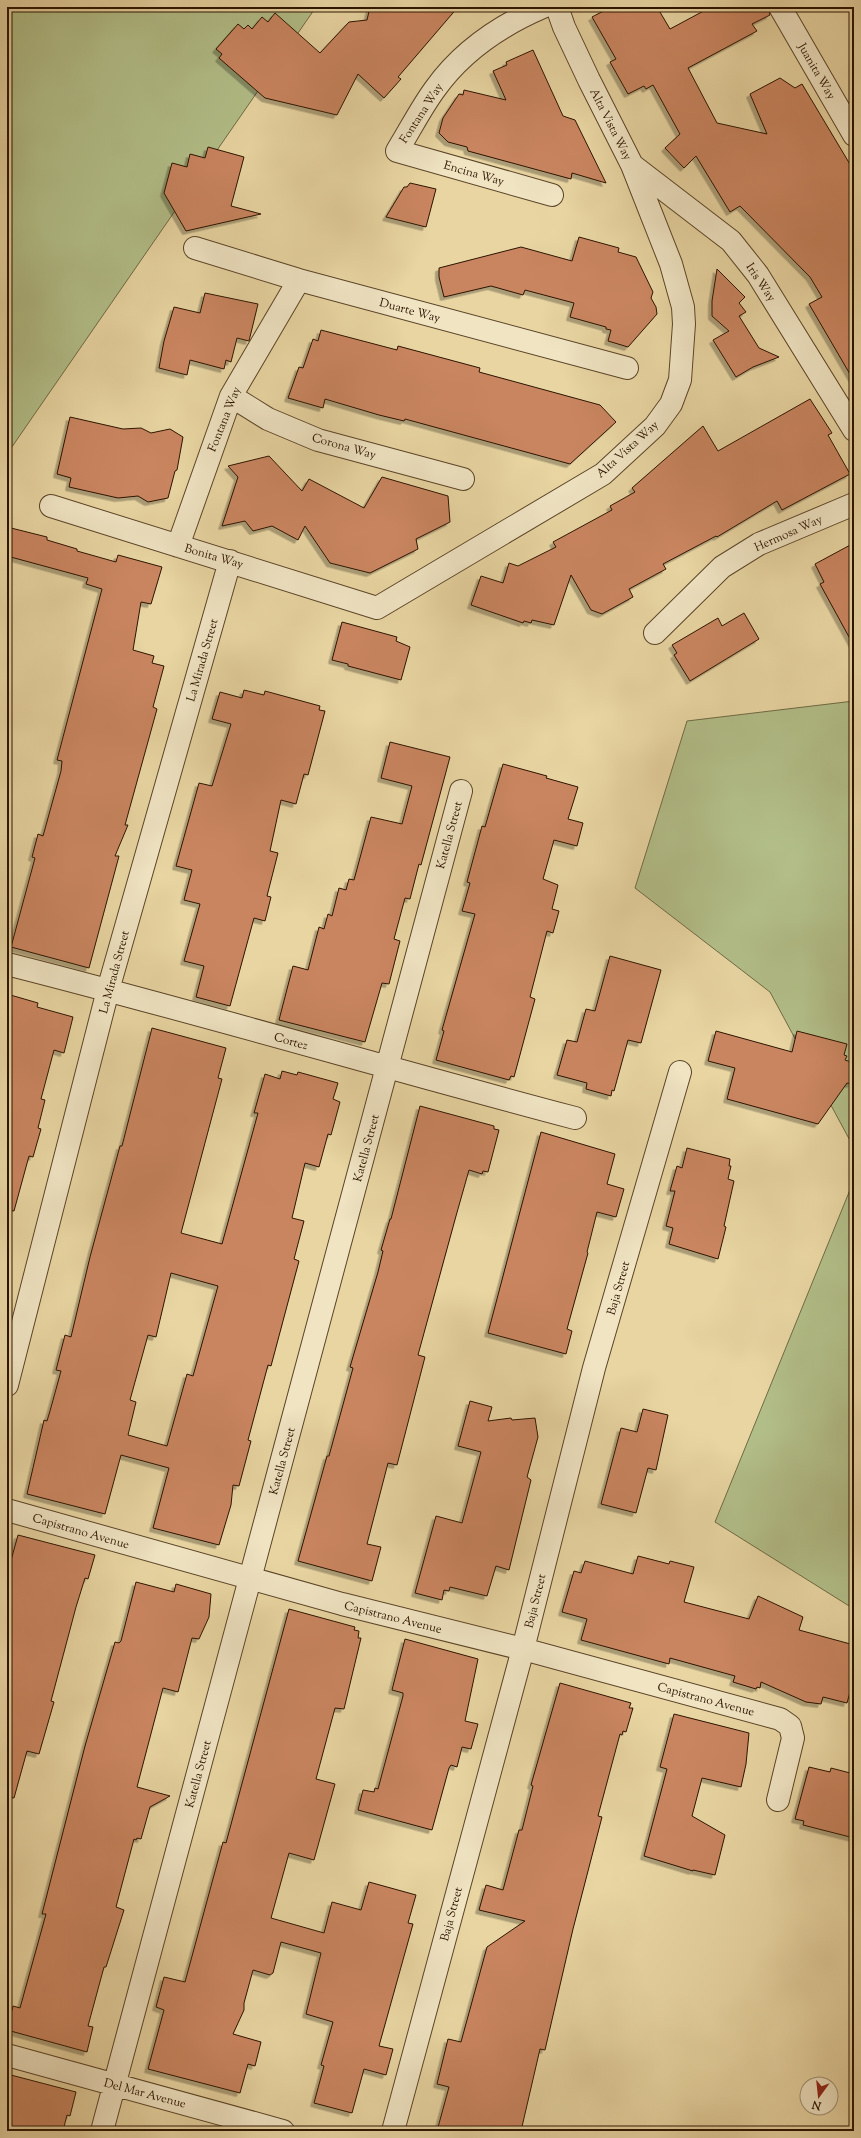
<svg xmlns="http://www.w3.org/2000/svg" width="861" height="2138" viewBox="0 0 861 2138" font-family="'Sorts Mill Goudy',serif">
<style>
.green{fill:#b2be88;stroke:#6f6944}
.building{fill:#c98561;stroke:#2c1400;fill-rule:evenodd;filter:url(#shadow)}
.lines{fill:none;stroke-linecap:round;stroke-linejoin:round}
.minor-casing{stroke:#5b4428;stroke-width:24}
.minor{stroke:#f0e4c3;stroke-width:22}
.labels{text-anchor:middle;stroke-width:3;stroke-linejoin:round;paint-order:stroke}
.street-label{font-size:12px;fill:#2c1400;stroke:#f0e4c3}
</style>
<defs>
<filter id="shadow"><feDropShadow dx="-3.5" dy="3.5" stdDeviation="0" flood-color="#0004"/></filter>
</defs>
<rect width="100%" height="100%" fill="#e8d5a2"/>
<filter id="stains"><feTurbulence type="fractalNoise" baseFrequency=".005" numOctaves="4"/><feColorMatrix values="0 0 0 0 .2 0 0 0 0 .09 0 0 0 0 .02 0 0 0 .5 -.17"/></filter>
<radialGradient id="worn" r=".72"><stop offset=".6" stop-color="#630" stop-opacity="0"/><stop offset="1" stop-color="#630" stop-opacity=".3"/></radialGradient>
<path class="green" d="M 7,7 L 316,7 L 7,454 Z
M 854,701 L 854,1148 L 770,992 L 635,888 L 687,721 Z
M 854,1180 L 854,1609 L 715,1522 Z"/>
<path class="building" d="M 370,7 L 458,7 L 398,77 L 401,79 L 384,98 L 358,74 L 337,115 L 265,98 L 219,58 L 222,54 L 216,49 L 238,24 L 244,29 L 248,25 L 252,29 L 262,17 L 268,22 L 275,13 L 320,53 L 349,22 L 367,20 Z
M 611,7 L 657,7 L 670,29 L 711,7 L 768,7 L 770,15 L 752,24 L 757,31 L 688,68 L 717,123 L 767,134 L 750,94 L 780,78 L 795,88 L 802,84 L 854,171 L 854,381 L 809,304 L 822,297 L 810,277 L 740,206 L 730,212 L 696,156 L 684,168 L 665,148 L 680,134 L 653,85 L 646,89 L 644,86 L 628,94 L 610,62 L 616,59 L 592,17 Z
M 533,50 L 563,116 L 575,120 L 606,183 L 572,173 L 571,179 L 468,151 L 467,147 L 448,142 L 439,133 L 443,118 L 459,94 L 463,95 L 464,90 L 506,100 L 493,71 L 507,65 L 506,62 Z
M 208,147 L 244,157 L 231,206 L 261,214 L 186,231 L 164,193 L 172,163 L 187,167 L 190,154 L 205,158 Z
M 410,183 L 436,189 L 426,227 L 386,217 L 404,187 L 407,187 Z
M 579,237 L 619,248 L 618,252 L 636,257 L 653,292 L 651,298 L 656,307 L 657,314 L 628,347 L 608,341 L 611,330 L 606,329 L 606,327 L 570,317 L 574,303 L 525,290 L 523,295 L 491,286 L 444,297 L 439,277 L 439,268 L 521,247 L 572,261 Z
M 717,269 L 745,297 L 739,303 L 746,312 L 739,316 L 759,348 L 779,357 L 753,367 L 736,377 L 713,340 L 729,331 L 712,316 L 712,301 Z
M 205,293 L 258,304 L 249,341 L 237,338 L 231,362 L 226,360 L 224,369 L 190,360 L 187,375 L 159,368 L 164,341 L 174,307 L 200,313 Z
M 321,330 L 397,350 L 398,346 L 480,368 L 479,372 L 600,405 L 616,422 L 570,464 L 405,419 L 404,421 L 379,415 L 325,399 L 323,408 L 288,398 L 299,367 L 303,368 L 313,339 L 318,341 Z
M 810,399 L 832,433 L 828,435 L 850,474 L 782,510 L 777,501 L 717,537 L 716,536 L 663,564 L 666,569 L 629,589 L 633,597 L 602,614 L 591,610 L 571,575 L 554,625 L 532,620 L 531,623 L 524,621 L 523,623 L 471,605 L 481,576 L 503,583 L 509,563 L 518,566 L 556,547 L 553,542 L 612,510 L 610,506 L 635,492 L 632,488 L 703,426 L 718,451 Z
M 70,417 L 123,429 L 141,428 L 151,433 L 170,429 L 183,437 L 177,470 L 175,471 L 168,498 L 148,502 L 138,496 L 118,498 L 69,487 L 71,478 L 57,474 Z
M 269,456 L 302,491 L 309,479 L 364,508 L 382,477 L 448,496 L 450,522 L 416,539 L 418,549 L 370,573 L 330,563 L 305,526 L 298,540 L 272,526 L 253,531 L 245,521 L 222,526 L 238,477 L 228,466 Z
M 7,527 L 47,537 L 47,540 L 77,549 L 77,551 L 116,562 L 118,555 L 162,567 L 151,604 L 141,602 L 133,650 L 154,656 L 152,663 L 164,666 L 153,707 L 157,709 L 125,825 L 128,825 L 115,856 L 119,856 L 89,968 L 11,947 L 35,858 L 32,857 L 38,834 L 43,836 L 61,771 L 62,761 L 57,760 L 102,589 L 86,584 L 88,578 L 7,556 Z
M 854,543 L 854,646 L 820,584 L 824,582 L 815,564 Z
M 744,613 L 759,639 L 690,681 L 674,655 L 677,653 L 672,645 L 718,618 L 722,626 Z
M 342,622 L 397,637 L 396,641 L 410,647 L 401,680 L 348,666 L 348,664 L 332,660 Z
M 244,690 L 264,695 L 265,691 L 320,706 L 319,710 L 325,711 L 308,775 L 304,774 L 296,804 L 281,800 L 270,851 L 278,853 L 267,896 L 271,897 L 265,921 L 254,918 L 230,1006 L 196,997 L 204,966 L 184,961 L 200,904 L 184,900 L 192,870 L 176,866 L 199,783 L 212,786 L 231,724 L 212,719 L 220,692 L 242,698 Z
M 390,742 L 450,757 L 421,865 L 419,864 L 410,899 L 405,898 L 394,939 L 400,941 L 389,984 L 382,983 L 365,1042 L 279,1020 L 293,966 L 308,970 L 319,927 L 324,929 L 328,914 L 332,916 L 339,888 L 346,890 L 349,879 L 354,880 L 371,817 L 402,824 L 412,786 L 381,778 Z
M 503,764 L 547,776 L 546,778 L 578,787 L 568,819 L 583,823 L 577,846 L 554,840 L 543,879 L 558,885 L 552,909 L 559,911 L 553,933 L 547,931 L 530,997 L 535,999 L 514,1077 L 511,1076 L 509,1080 L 436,1060 L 444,1031 L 442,1030 L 475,914 L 462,911 L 470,883 L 467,882 L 482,826 L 485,827 Z
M 610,956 L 661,970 L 641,1043 L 628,1040 L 614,1091 L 612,1090 L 611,1096 L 586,1089 L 587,1083 L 557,1075 L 567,1040 L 577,1042 L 586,1009 L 595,1011 Z
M 7,994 L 38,1003 L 37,1007 L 73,1017 L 64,1053 L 54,1050 L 41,1099 L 45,1100 L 38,1128 L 41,1129 L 33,1157 L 29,1156 L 14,1211 L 7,1210 Z
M 152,1028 L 226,1048 L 218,1078 L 222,1079 L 181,1233 L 222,1244 L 258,1113 L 254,1113 L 265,1074 L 280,1079 L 282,1071 L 297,1075 L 298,1072 L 338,1083 L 333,1099 L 340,1102 L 331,1135 L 328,1134 L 319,1167 L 305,1163 L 292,1218 L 304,1221 L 294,1259 L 299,1261 L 271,1366 L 268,1365 L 248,1440 L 251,1441 L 239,1486 L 233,1485 L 231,1505 L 219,1545 L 153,1528 L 169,1468 L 121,1455 L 105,1514 L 27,1494 L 44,1420 L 47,1421 L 50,1411 L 61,1371 L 56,1370 L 65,1335 L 71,1337 L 90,1257 L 120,1146 L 122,1146 ZM 171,1273 L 218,1286 L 193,1376 L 187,1374 L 167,1446 L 128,1435 L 136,1402 L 130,1400 L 148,1335 L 156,1337 Z
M 716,1031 L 792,1052 L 797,1031 L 847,1044 L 844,1055 L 847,1056 L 845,1060 L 854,1063 L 851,1084 L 847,1083 L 818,1124 L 727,1099 L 735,1068 L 708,1061 Z
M 420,1106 L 494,1126 L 494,1129 L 499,1130 L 488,1172 L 483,1171 L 482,1174 L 469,1170 L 456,1216 L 418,1355 L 425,1357 L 397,1465 L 388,1463 L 367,1544 L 381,1547 L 372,1581 L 298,1561 L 327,1456 L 329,1456 L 353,1368 L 350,1367 L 378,1272 L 383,1251 L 381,1250 L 390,1219 L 391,1219 Z
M 541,1132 L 615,1154 L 607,1184 L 624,1189 L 616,1217 L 597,1212 L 587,1252 L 588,1253 L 567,1329 L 572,1331 L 566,1354 L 488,1333 Z
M 687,1148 L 730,1159 L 729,1166 L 731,1166 L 728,1179 L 734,1181 L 724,1226 L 726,1227 L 718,1259 L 669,1244 L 673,1228 L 666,1226 L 675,1191 L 670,1191 L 677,1166 L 682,1168 Z
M 470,1401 L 492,1407 L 488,1421 L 511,1418 L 512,1420 L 535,1418 L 538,1437 L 527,1477 L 531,1480 L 509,1570 L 496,1566 L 487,1596 L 450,1587 L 449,1591 L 444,1590 L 442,1600 L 415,1593 L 436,1516 L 462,1523 L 481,1452 L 458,1446 Z
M 643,1409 L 668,1415 L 656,1470 L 648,1468 L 636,1513 L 601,1504 L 621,1428 L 637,1432 Z
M 18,1535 L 95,1555 L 88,1579 L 85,1578 L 76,1607 L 51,1701 L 54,1702 L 39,1754 L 27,1751 L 14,1798 L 7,1797 L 7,1563 L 10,1564 Z
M 638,1556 L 669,1564 L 670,1561 L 694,1567 L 684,1602 L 749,1619 L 758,1596 L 803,1617 L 799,1630 L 854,1645 L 854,1678 L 847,1703 L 823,1697 L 821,1704 L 806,1702 L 761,1682 L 760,1688 L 757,1687 L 756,1689 L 733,1682 L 735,1676 L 670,1658 L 669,1664 L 581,1640 L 587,1619 L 562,1612 L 574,1571 L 581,1573 L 585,1561 L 633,1574 Z
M 136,1582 L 174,1592 L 176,1584 L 211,1594 L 209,1617 L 199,1639 L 192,1638 L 178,1692 L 163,1688 L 137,1787 L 170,1796 L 150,1807 L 141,1839 L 137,1838 L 136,1840 L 134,1839 L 116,1907 L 124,1910 L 106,1967 L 104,1967 L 88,2026 L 93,2027 L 87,2052 L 7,2030 L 7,2029 L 13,2006 L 20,2008 L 46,1914 L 42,1914 L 85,1746 L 115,1642 L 119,1643 L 121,1641 Z
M 289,1609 L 355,1627 L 354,1630 L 359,1631 L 358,1638 L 361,1638 L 344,1709 L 335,1708 L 316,1779 L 335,1784 L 314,1860 L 289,1853 L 271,1918 L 324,1933 L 332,1902 L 361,1910 L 369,1882 L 416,1895 L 408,1923 L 413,1924 L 379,2046 L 393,2049 L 386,2075 L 364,2069 L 352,2113 L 314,2103 L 324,2066 L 321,2065 L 333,2022 L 306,2014 L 321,1953 L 281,1942 L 273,1973 L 270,1975 L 253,1970 L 244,2003 L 244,2010 L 233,2034 L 261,2042 L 255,2066 L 248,2064 L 240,2093 L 148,2069 L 164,2010 L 156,2007 L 164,1977 L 185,1982 L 223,1842 L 226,1843 Z
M 405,1639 L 478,1659 L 465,1721 L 478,1724 L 471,1749 L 462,1747 L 457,1767 L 451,1765 L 449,1768 L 432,1830 L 358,1810 L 363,1790 L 374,1792 L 375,1788 L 378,1789 L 403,1696 L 403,1693 L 392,1690 Z
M 560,1683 L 631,1703 L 629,1708 L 633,1708 L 626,1732 L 623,1731 L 622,1735 L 620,1734 L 598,1816 L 602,1817 L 573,1929 L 545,2050 L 540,2049 L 521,2131 L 437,2131 L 449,2087 L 437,2084 L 448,2039 L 461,2042 L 487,1947 L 525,1921 L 479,1910 L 486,1885 L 503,1890 L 519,1830 L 522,1830 L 533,1786 L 531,1785 Z
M 674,1714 L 749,1733 L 746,1764 L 741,1787 L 702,1778 L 692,1816 L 725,1835 L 715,1875 L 693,1870 L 693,1871 L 644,1856 L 667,1769 L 660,1767 Z
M 809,1767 L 830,1772 L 831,1768 L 854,1774 L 854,1838 L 803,1825 L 804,1821 L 795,1819 Z
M 7,2074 L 76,2092 L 70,2116 L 67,2115 L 63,2131 L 7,2131 Z"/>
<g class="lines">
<defs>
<path id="minor" d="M 543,7 C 501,25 462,51 435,89 C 421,108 410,130 397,151 L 552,195
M 780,7 L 854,135
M 632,165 L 731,241 L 758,275 L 854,430
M 195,248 L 299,280 L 627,368
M 231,396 L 268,419 L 318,440 L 463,479
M 51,506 L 377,608 L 603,474 L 655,426 L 671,404 L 680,380 L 684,324 L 683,307 L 671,264 L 632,165 L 589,80 L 564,27 L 557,7
M 178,546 L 231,396 L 299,280
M 655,633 L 722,567 L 759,544 L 854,504
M 7,964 C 197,1012 385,1068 575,1118
M 7,1385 L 108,990 L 230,561
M 7,1510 L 342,1604 L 523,1649 L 780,1719 L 790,1726 L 793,1738 L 778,1800
M 7,2055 L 283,2131
M 102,2131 L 461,791
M 393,2131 L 523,1649 L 594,1368 L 680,1072"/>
</defs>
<use href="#minor" class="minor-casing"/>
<use href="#minor" class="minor"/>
</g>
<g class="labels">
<g class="street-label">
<text transform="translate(817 71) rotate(60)" y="4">Juanita Way</text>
<text transform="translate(421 113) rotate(-57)" y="4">Fontana Way</text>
<text transform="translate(611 124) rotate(63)" y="4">Alta Vista Way</text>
<text transform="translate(474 173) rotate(16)" y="4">Encina Way</text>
<text transform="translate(761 282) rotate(56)" y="4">Iris Way</text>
<text transform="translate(410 310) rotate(15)" y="4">Duarte Way</text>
<text transform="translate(224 419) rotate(-68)" y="4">Fontana Way</text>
<text transform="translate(344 446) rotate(16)" y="4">Corona Way</text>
<text transform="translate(627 449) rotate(-42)" y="4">Alta Vista Way</text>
<text transform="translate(788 533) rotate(-24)" y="4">Hermosa Way</text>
<text transform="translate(214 556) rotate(16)" y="4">Bonita Way</text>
<text transform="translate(202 660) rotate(-74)" y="4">La Mirada Street</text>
<text transform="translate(449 835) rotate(-75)" y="4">Katella Street</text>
<text transform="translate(114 972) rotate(-75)" y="4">La Mirada Street</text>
<text transform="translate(291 1041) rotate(16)" y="4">Cortez</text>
<text transform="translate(366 1148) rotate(-75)" y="4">Katella Street</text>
<text transform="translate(618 1288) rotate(-74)" y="4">Baja Street</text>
<text transform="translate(282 1461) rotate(-75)" y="4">Katella Street</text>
<text transform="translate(81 1531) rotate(16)" y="4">Capistrano Avenue</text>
<text transform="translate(535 1601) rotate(-76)" y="4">Baja Street</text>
<text transform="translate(393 1617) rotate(14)" y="4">Capistrano Avenue</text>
<text transform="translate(706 1699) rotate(15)" y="4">Capistrano Avenue</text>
<text transform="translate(198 1774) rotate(-75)" y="4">Katella Street</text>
<text transform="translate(451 1914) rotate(-75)" y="4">Baja Street</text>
<text transform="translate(145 2093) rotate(15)" y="4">Del Mar Avenue</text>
</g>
</g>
<rect width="861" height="2138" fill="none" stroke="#e8d5a2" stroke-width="24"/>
<rect x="8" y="8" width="845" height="2122" fill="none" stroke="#2c1400" stroke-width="2"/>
<rect x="12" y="12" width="837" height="2114" fill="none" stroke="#2c1400"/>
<g transform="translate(819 2096) rotate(195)"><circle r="19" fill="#f0e4c3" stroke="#a29175"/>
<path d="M0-3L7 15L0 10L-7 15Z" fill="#8f2418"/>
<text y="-6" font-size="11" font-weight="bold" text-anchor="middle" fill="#2c1400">N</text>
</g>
<rect width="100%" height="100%" filter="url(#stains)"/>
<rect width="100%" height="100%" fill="url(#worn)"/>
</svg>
